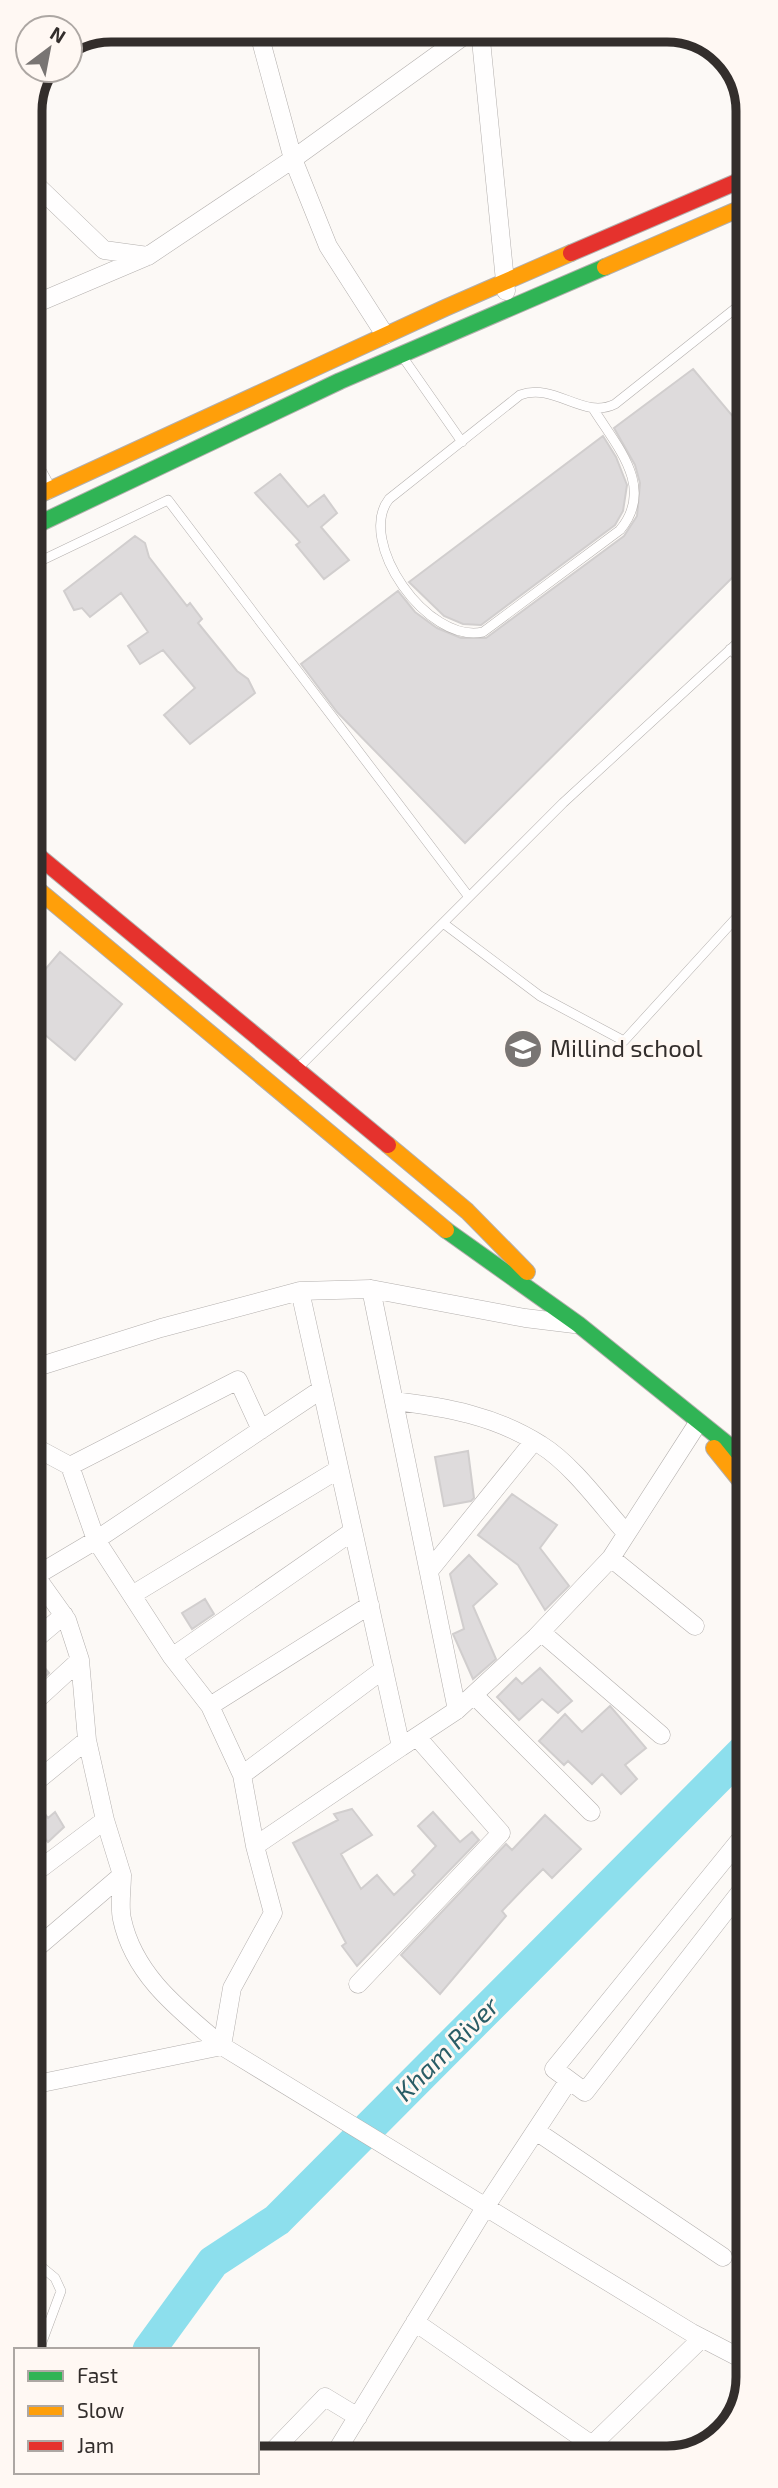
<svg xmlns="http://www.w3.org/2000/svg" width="778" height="2488" viewBox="0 0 778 2488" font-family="'Exo 2',sans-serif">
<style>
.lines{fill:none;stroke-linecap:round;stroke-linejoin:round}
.river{stroke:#8ddfed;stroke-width:33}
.building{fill:#dedbdc;stroke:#d1cece;stroke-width:2}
.lane-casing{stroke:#b3afad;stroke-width:10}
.street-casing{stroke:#b3afad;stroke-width:19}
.fast-casing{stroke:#b3afad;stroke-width:18}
.slow-casing{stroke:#b3afad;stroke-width:18}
.jam-casing{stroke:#b3afad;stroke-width:18}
.lane{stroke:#fffefe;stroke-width:9}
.street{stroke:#fffefe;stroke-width:18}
.fast{stroke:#30b455;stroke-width:16}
.slow{stroke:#ff9f0a;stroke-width:16}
.jam{stroke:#e5322d;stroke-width:16}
.labels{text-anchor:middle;stroke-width:6;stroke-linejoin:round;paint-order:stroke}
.poi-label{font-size:24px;fill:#332e2c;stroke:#fff8f3;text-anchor:start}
.water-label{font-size:26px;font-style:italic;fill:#2a5d66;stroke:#fff8f3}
.rim{fill:none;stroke:#332e2c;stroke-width:9}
</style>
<rect width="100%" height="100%" fill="#fcf9f6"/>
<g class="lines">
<path class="river" d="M 149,2350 L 213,2262 L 277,2220 L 748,1747"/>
</g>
<path class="building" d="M 693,369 L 746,432 L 746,564 L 465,843 L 337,712 L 301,664 L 398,591 L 415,612 L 437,628 L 461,638 L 486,638 L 624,536 L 637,516 L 640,483 L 635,465 L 614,428 Z
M 603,436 L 616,457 L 627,485 L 623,511 L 615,525 L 481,625 L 463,624 L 444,616 L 409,582 Z
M 280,474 L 308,507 L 324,495 L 337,513 L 321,527 L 349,560 L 324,579 L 296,545 L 300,542 L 255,493 Z
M 135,536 L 145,543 L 149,557 L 187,606 L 190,603 L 202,619 L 198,623 L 237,671 L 248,679 L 255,693 L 190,744 L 164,715 L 195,688 L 163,650 L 140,664 L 128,646 L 148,632 L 121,593 L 90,617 L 82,608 L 74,610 L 64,591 Z
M 60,952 L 122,1004 L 75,1060 L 31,1023 L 31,986 Z
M 468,1451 L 474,1498 L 471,1501 L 444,1506 L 435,1457 Z
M 512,1494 L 557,1525 L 540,1548 L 569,1586 L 545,1610 L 518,1565 L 478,1535 Z
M 469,1555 L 497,1584 L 473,1606 L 496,1659 L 473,1679 L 453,1634 L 464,1629 L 450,1574 Z
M 205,1599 L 214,1614 L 192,1629 L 182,1613 Z
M 32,1653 L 49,1673 L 32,1689 Z
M 540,1668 L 572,1701 L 558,1713 L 542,1699 L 519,1720 L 497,1697 L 516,1678 L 522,1684 Z
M 610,1706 L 646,1748 L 625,1765 L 637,1779 L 621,1794 L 602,1774 L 592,1784 L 568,1761 L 564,1765 L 539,1741 L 565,1714 L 582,1732 Z
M 352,1809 L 372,1835 L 341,1854 L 361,1889 L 377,1875 L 394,1895 L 415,1875 L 412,1871 L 436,1846 L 418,1826 L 433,1812 L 460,1842 L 472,1832 L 479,1840 L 357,1966 L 342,1946 L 346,1943 L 293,1843 L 338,1820 L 334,1814 Z
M 55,1812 L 64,1827 L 48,1842 L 33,1825 L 45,1814 L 48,1818 Z
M 545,1815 L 581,1849 L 552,1878 L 543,1869 L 525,1887 L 502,1911 L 506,1916 L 440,1994 L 401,1955 L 506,1844 L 512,1850 Z"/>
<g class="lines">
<defs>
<path id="lane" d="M 402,356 L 462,442
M 594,410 C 618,448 655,488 620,530 L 483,632 C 427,644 356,541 389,499 L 520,395 C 555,382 583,420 615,404 L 746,300
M 30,566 L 168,500 L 469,897
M 730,649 L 746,664
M 443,923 L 540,996 L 624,1041 L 747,906
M 298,1068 L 563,803 L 746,635
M 32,2259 L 55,2278 L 61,2291 L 39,2350"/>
<path id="street" d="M 258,30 L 293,159 L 328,246 L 385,335
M 480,30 L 506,291
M 30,179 L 104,250 L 148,256
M 30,306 L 148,256 L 293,159 L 472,30
M 30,459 L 47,490
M 371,1289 L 457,1710
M 31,1369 L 161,1328 L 300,1291 L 371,1289 L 525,1318 L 574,1324
M 394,1401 C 446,1407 496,1416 541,1445 C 572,1464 602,1506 626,1533
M 31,1445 L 70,1466 L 96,1540 L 172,1657 L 210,1706 L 242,1775 L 255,1846
M 70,1466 L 238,1380 L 261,1430
M 611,1558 L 695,1626
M 32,1571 L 67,1620 L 80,1660 L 87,1740 L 105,1820 L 122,1875 L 32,1952
M 429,1571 L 534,1441
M 32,1578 L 96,1540 L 322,1389
M 132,1595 L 339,1469
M 541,1632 L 661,1735
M 32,1642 L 64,1615
M 172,1657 L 353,1531
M 474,1695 L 591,1812
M 32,1704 L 80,1660
M 210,1706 L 370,1605
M 401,1747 L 457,1710 L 536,1637 L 611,1558 L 696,1426
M 242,1775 L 384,1669
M 32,1785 L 87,1740
M 748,1830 L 554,2069 L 585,2092 L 748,1882
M 32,1875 L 105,1820
M 122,1875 C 122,1889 119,1906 122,1919 C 134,1976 181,2011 222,2046
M 358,1984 L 501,1833 L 417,1737
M 222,2046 L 232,1988 L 273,1913 L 255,1846 L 401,1747 L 300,1291
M 32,2085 L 222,2046 L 692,2333 L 748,2362
M 536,2131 L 723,2257
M 415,2322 L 592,2445 L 702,2338
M 267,2457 L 325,2397 L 358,2417
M 333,2457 L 486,2206 L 569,2080"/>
<path id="fast" d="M 30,528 L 340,381 L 605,267
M 446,1230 L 578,1324 L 747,1460"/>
<path id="slow" d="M 605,267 L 746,206
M 30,499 L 445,308 L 571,253
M 31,884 L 446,1230
M 388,1145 L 467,1211 L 527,1272
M 714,1448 L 747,1489"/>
<path id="jam" d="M 571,253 L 746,178
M 31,850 L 388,1145"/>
</defs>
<use href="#lane" class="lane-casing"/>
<use href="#street" class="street-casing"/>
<use href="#fast" class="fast-casing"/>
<use href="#slow" class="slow-casing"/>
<use href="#jam" class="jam-casing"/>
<use href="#lane" class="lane"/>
<use href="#street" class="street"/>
<use href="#fast" class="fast"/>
<use href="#slow" class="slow"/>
<use href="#jam" class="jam"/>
</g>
<defs>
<symbol id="university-disc" viewBox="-11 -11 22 22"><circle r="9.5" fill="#797573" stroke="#fff8f3"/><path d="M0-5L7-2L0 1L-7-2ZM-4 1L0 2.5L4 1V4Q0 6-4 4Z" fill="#fff"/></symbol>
</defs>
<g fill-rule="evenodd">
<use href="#university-disc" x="501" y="1027" width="44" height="44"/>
</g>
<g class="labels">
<g class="poi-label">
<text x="550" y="1057">Millind school</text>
</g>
<g class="water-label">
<text transform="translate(447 2049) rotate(-45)" y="9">Kham River</text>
</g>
</g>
<path d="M0 0H778V2488H0ZM111 42H667A69 69 0 0 1 736 111V2377A69 69 0 0 1 667 2446H111A69 69 0 0 1 42 2377V111A69 69 0 0 1 111 42Z" fill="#fff8f3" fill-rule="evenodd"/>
<path class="rim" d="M111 42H667A69 69 0 0 1 736 111V2377A69 69 0 0 1 667 2446H111A69 69 0 0 1 42 2377V111A69 69 0 0 1 111 42Z"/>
<rect x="14" y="2348" width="245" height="126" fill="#fff8f3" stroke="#ada7a3" stroke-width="2"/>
<rect x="28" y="2371" width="35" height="10" fill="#30b455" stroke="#ada7a3" stroke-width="2"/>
<text x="77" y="2383" font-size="21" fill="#332e2c">Fast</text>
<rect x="28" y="2406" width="35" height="10" fill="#ff9f0a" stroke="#ada7a3" stroke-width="2"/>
<text x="77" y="2418" font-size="21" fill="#332e2c">Slow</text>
<rect x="28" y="2441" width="35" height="10" fill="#e5322d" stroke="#ada7a3" stroke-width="2"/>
<text x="77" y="2453" font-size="21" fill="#332e2c">Jam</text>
<g transform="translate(49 49) rotate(32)"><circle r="33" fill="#fff8f3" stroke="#ada7a3" stroke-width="2"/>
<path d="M0-5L12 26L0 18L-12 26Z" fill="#797573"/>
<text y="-10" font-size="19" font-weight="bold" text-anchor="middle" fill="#332e2c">N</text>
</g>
</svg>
